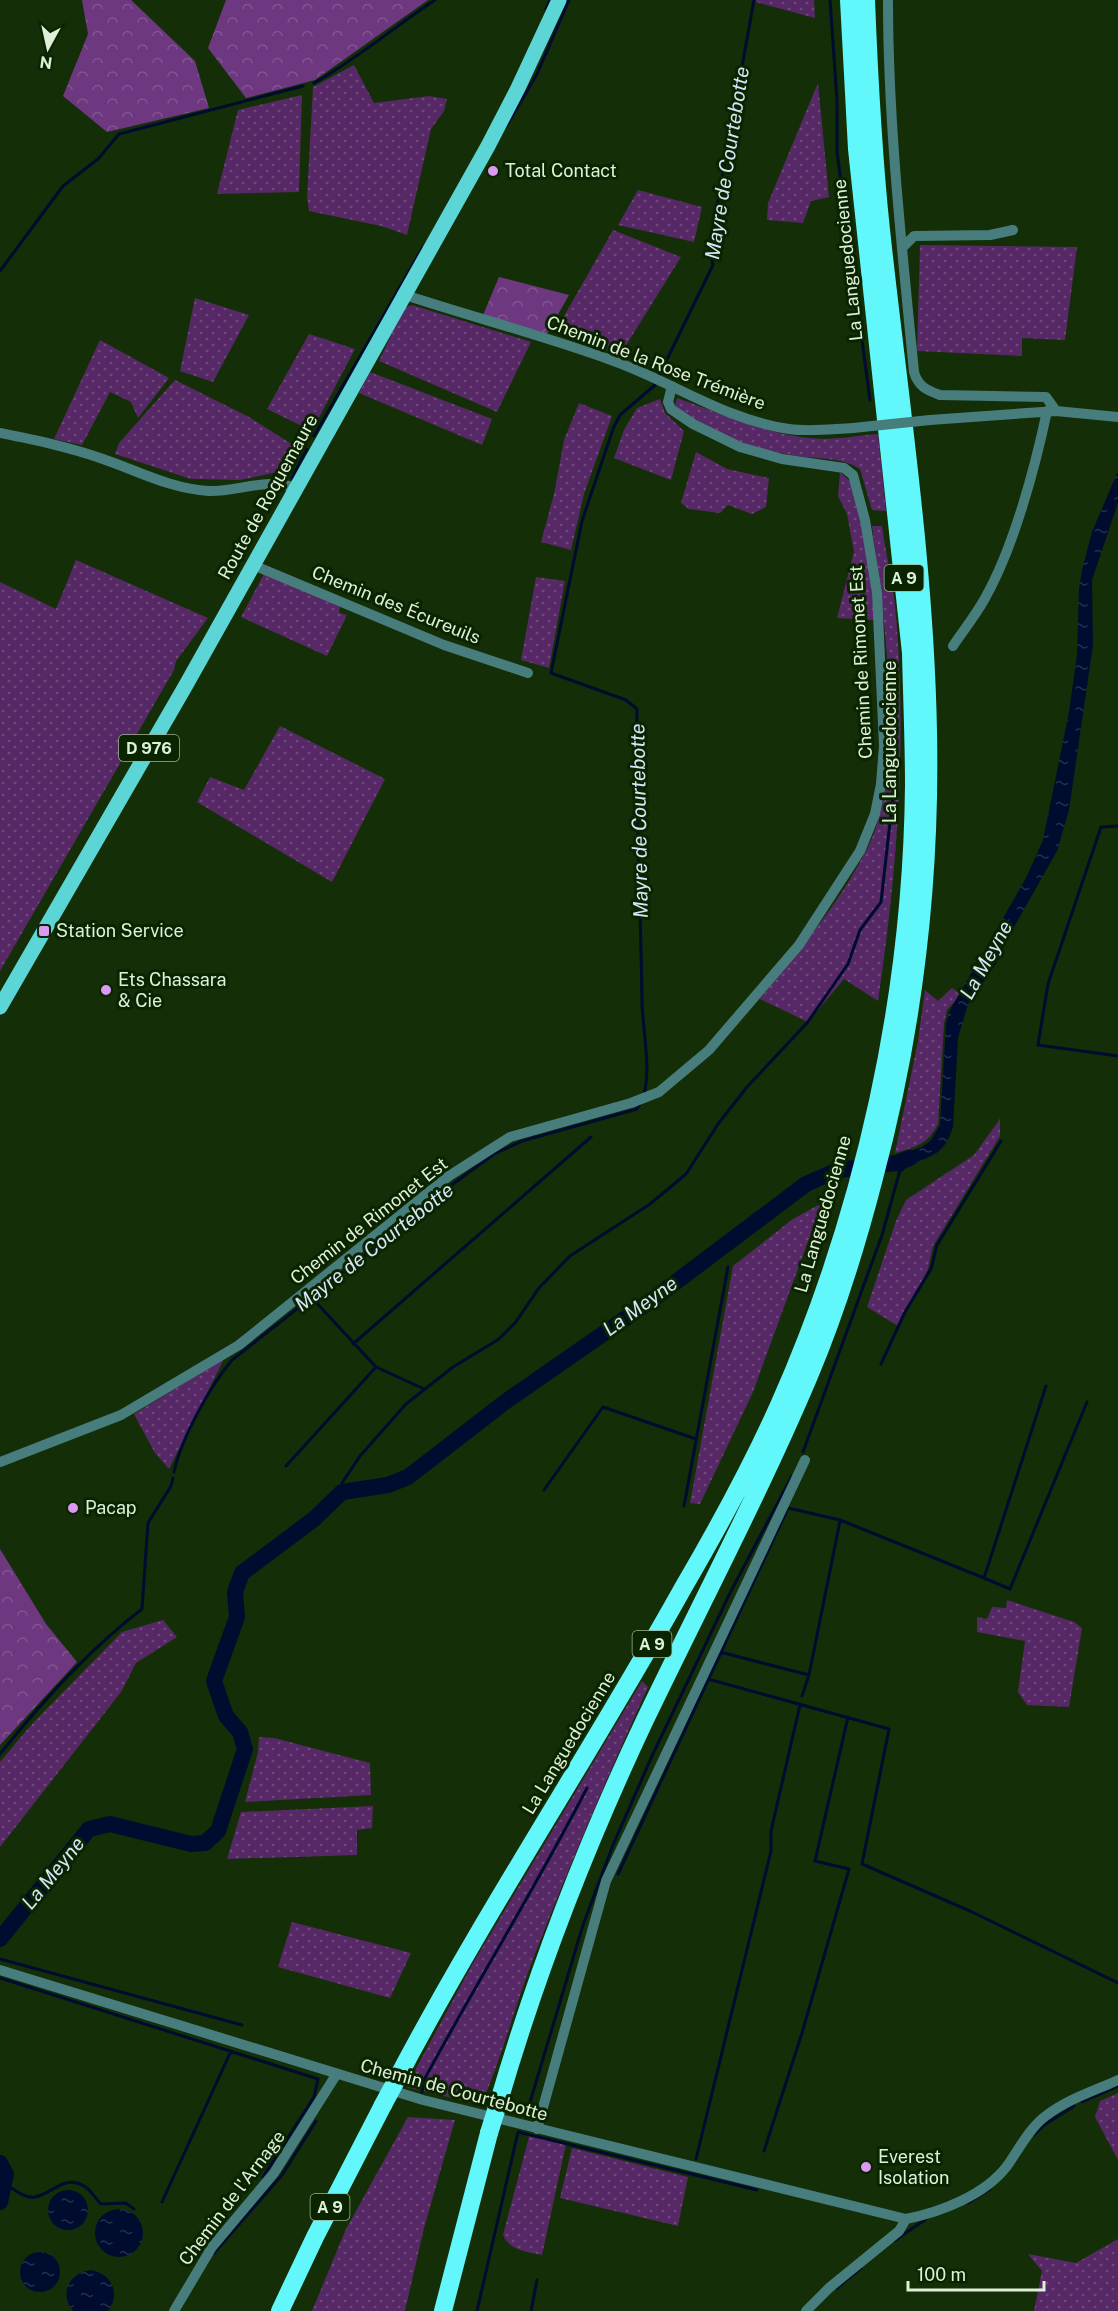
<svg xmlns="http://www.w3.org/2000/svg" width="1118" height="2311" viewBox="0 0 1118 2311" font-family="'Public Sans',sans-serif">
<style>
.grass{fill:url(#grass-dots)}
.forest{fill:url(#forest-crowns)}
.water{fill:url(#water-ripples)}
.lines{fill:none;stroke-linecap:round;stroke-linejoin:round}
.stream{stroke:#000c2f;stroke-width:3}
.river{stroke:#000c2f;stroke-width:16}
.minor{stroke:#487d7e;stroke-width:10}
.primary{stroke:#5cd5d7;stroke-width:15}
.motorway{stroke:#62f8fb;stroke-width:18}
.minor-bridge{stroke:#487d7e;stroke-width:10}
.motorway-bridge{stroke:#62f8fb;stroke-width:18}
.poi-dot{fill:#dc99f4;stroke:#0a2400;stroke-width:2}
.labels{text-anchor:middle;stroke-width:6;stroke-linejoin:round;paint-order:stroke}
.shield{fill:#0a2400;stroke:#9fb398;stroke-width:1.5}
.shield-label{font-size:16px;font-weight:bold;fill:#dff0d9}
.poi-label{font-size:18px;fill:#dff0d9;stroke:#0a2400;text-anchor:start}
.street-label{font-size:18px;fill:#dff0d9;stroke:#0a2400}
.water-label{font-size:20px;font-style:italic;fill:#d7e5f9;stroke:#0a2400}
</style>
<defs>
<pattern id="grass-dots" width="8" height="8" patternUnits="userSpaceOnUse" patternTransform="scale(1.5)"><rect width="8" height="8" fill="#572866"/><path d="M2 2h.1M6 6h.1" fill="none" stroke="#6f487b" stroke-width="1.8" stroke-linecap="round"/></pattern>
<pattern id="forest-crowns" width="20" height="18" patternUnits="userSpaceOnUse" patternTransform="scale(1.5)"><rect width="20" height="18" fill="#6e3880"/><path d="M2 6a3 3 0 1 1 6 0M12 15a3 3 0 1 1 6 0" fill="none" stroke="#825591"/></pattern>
<pattern id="water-ripples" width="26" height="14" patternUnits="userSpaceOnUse" patternTransform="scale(1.5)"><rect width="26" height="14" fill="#000c2f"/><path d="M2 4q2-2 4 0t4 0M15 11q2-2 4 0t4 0" fill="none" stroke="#25304d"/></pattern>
</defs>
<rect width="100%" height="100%" fill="#142e07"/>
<path class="grass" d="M 756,0 L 814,0 L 815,18 L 756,2 Z
M 354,65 L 374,103 L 429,96 L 447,99 L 444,111 L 431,129 L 407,235 L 381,226 L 309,211 L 307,197 L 313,87 Z
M 818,83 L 829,197 L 811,201 L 803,223 L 767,220 L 768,203 Z
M 302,95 L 299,192 L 217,194 L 238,110 Z
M 638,190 L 702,207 L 694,242 L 618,225 Z
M 613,230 L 681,257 L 620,355 L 555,332 Z
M 920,245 L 1077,247 L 1065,340 L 1022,338 L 1022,356 L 917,351 Z
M 195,298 L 249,315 L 213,382 L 180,371 Z
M 412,305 L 531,342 L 497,412 L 379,361 L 404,307 Z
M 309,334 L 355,349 L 312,431 L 267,409 Z
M 100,340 L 169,378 L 138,418 L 131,402 L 110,392 L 82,445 L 54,439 Z
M 370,372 L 492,419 L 482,445 L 359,393 Z
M 175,380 L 249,417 L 298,448 L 283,471 L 240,480 L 191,479 L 115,454 L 119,443 Z
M 677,398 C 726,415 770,437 823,439 C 840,439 860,435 878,434 L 886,511 L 872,510 L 860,469 C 841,457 819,459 797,456 C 755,450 707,434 675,405 Z
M 660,399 L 665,413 L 684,431 L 671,480 L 614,458 L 624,430 L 637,408 Z
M 579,403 L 612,416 L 584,494 L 571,550 L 541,542 L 554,494 L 564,440 Z
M 696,452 L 727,469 L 769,478 L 766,507 L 752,514 L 728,505 L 720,513 L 689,509 L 681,503 Z
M 840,472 L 852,483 L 856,494 L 871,582 L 874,620 L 837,618 L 854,552 L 847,514 L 838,496 Z
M 872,526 L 882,526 C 886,556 894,586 896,616 C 907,745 897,873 878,1001 L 844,979 L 808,1022 L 760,999 C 798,952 838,905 866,851 C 909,772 883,614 872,526 Z
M 76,560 L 208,618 L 176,661 L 174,670 L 0,971 L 0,582 L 56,609 Z
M 265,572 L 340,607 L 339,613 L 347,615 L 327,656 L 241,617 Z
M 536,577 L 565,581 L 549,668 L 521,660 Z
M 280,726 L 385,779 L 332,882 L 197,802 L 210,777 L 244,790 Z
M 952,988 L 961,994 L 947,1010 L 944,1024 L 938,1124 C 928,1144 916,1147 895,1153 L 918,1041 L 925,990 L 938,1001 Z
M 1000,1119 L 1000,1136 L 933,1246 L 928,1269 L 898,1326 L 867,1307 L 896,1221 L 906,1200 L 974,1155 Z
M 822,1203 L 753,1392 L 700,1504 L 690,1503 L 733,1266 L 793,1219 Z
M 224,1359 L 169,1469 L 155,1453 L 134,1414 Z
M 1007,1600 L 1074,1622 L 1082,1628 L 1069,1707 L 1027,1705 L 1018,1692 L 1025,1641 L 977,1632 L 977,1617 L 987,1619 L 992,1607 L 1006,1608 Z
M 163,1620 L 177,1637 L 136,1663 L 121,1692 L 0,1847 L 0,1762 L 32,1724 L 122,1632 Z
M 642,1681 L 648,1687 C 608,1775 570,1864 535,1954 C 515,2004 503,2056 481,2105 L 406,2087 L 473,1963 Z
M 259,1737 L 274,1738 L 370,1763 L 371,1795 L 245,1802 L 258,1752 Z
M 373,1806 L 372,1828 L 357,1830 L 357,1855 L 227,1859 L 241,1812 Z
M 292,1922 L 411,1953 L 390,1998 L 278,1967 Z
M 1118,2093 L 1118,2160 L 1095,2117 L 1100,2101 Z
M 408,2117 L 455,2120 L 424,2228 L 405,2311 L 312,2311 L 346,2229 Z
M 530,2133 L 566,2144 L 542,2255 C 527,2252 510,2251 503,2235 Z
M 572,2148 L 688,2177 L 678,2226 L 560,2198 Z
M 1118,2239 L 1118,2311 L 1034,2311 L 1042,2271 L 1028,2254 L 1076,2263 Z"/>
<path class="forest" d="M 82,0 L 131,0 L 195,61 L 209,108 L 107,132 L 63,96 L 88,34 Z
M 226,0 L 428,0 L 315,80 L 246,98 L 208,48 Z
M 499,277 L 569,295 L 547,334 L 483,315 Z
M 0,1549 L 46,1624 L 77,1662 L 0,1745 Z"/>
<path class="water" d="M 1118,471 L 1118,503 L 1092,580 L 1093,645 L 1069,810 L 1057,851 L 1009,936 L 996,964 L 968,1004 L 958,1038 L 953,1127 C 941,1166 919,1153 902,1172 L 888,1170 L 892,1157 L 922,1147 L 931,1140 L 940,1125 L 946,1023 L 950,1010 L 1026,878 L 1043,840 L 1069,712 L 1077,655 L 1079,589 L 1082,570 L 1092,532 Z
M48 2210a20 20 0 1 1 40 0a20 20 0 1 1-40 0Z
M95 2233a24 24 0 1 1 48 0a24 24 0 1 1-48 0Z
M20 2272a20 20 0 1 1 40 0a20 20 0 1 1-40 0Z
M 90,2270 C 112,2273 121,2294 108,2311 L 73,2311 C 59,2294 69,2273 90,2270 Z"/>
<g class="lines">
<path class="stream" d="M 830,0 L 837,100 L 837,152 L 870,400
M 546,9 L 550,0
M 314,83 C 357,59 394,27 435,0
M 506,127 L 537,74 L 569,0
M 0,271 L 63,186 L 98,159 L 119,134 L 303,86
M 314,436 L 423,247
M 292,478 L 307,449
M 1118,826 L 1101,827 L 1048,984 L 1038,1045 L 1118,1056
M 644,1095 C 651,1065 643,1033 642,1003 C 641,905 635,807 637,709 L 626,700 L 551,673 L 582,521 L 613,429 L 620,415 L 654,386 L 713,265 L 710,245 L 754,0
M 311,1297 L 376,1367 L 424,1389
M 353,1344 L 591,1137
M 881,1364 L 905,1312 L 931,1269 L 937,1245 L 1001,1141
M 1046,1386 L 984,1578 L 1010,1589 L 1087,1402
M 803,1452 L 882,1235 L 900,1170
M 286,1466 L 376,1367
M 174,1472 C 181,1439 210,1386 232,1360 L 382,1242 L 416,1211 L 494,1154 L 522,1141 L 637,1109 L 640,1104
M 544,1490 L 603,1407 L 696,1439
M 342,1492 L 342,1483 L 360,1456 L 406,1404 L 453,1367 L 499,1339 L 515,1323 L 539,1288 L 570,1256 L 650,1204 L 686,1174 L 718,1124 L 747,1087 L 807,1023 L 848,964 L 860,930 L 881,902 L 893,796
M 684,1506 L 728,1267
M 720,1652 L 809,1675 L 802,1696
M 809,1675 L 840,1521
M 708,1679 L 889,1729 L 862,1864 L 970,1911 L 1118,1983
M 0,1754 C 40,1704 91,1648 142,1609 L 148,1523 L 171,1486 L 173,1478
M 618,1874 L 788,1508 L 840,1520 L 984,1578
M 0,1959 L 242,2025
M 0,1978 L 318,2079 L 314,2097 L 263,2177
M 422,2092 L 424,2080 C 477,1982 536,1887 587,1788
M 1082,2102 L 1118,2086
M 528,2109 L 583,1925 L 613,1845 L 652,1756 L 732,1589 L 792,1476
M 1034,2135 L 1044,2125 L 1074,2106
M 764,2151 L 802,2033 L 849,1869 L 815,1861 L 848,1717
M 696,2159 L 771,1851 L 771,1831 L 800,1705
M 4,2183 C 12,2188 25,2199 35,2197 C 52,2194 65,2174 84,2186 C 91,2190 95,2198 101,2204 L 126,2203 L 134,2209
M 162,2202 L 231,2051
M 968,2203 L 990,2189
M 894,2241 L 926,2219
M 214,2253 L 282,2175 L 316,2121
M 837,2288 L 861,2268
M 477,2311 L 518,2132 L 757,2190
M 531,2311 L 537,2280"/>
<path class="river" d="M 0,1939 L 89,1829 L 110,1824 L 191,1844 L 205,1843 L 218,1831 L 245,1749 L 240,1732 L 226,1716 L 214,1681 L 237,1617 L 235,1592 L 242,1573 L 314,1519 L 342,1492 L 388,1485 L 408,1477 L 505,1402 L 656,1297 L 806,1184 L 838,1170 L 896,1163 L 910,1158
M 0,2163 L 6,2174 L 0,2202"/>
<path class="minor" d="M 888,0 C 888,124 902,248 914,372 C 918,386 926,390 940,395 L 1046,397 L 1056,411
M 902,248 L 914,236 L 990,235 L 1013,230
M 402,294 C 472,317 542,335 611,360 C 671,381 725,420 789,429 C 810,432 831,429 853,428
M 930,420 L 1056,411 L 1118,417
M 0,433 C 35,440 69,447 103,459 C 138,471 171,489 209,491 C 236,492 269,477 295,488
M 253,565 L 444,645 L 528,673
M 953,646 C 963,631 975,616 984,600 C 1013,550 1035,468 1047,411
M 0,1462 L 121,1415 L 239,1345 L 449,1176 L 510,1137 L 631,1103 L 659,1092 L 709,1050 L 799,945 L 860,851 L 875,814 L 881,784 L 884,746 L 877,593 L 865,520 L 853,475 L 844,468 L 782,459 L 740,447 L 693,424 L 671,409 L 668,402 L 672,386
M 0,1970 L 423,2100 L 906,2219 C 941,2212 985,2195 1007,2166 C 1019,2149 1030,2127 1047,2115 C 1068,2099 1094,2091 1118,2080
M 537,2129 L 606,1881 L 805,1460
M 174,2311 L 212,2247 L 274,2173 L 336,2075
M 806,2311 L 829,2288 L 899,2231 L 906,2219"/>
<path class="primary" d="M 0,1007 L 186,685 L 488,146 L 518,88 L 559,0"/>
<path class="motorway" d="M 398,2077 C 486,1910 591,1753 683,1588 C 718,1528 752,1466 780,1403 C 865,1211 912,995 914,785 C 914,741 912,697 911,653 L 857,149 L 849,0
M 499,2101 C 537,1971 586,1845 644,1722 C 699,1607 759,1494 809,1376 C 836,1312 857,1244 874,1178 C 913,1033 931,882 928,732 C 925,564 899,397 881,230 C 873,154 869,77 866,0
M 280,2311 L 315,2237 L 383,2105
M 443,2311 L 489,2133"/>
<path class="minor-bridge" d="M 853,428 L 930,420"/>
<path class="motorway-bridge" d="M 383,2105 L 398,2077
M 489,2133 L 499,2101"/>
</g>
<g class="poi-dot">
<circle cx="493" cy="171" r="6"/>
<rect x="38" y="925" width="12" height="12" rx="3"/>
<circle cx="106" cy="990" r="6"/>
<circle cx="73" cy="1508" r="6"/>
<circle cx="866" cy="2167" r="6"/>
</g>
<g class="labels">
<g class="shield">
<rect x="884.5" y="565" width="39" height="26" rx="4.5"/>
<rect x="119" y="735" width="60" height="26" rx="4.5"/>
<rect x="632.5" y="1631" width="39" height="26" rx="4.5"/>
<rect x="310.5" y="2194" width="39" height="26" rx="4.5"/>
</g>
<g class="shield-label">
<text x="904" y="584">A 9</text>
<text x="149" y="754">D 976</text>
<text x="652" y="1650">A 9</text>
<text x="330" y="2213">A 9</text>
</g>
<g class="poi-label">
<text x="505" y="177">Total Contact</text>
<text x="56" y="937">Station Service</text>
<text x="118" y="986">Ets Chassara<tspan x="118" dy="21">&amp; Cie</tspan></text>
<text x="85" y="1514">Pacap</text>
<text x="878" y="2163">Everest<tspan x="878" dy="21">Isolation</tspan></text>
</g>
<g class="street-label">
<text transform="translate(848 260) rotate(-96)" y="6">La Languedocienne</text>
<text transform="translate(656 363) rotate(21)" y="6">Chemin de la Rose Trémière</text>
<text transform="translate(268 497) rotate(-61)" y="6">Route de Roquemaure</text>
<text transform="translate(396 605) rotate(22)" y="6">Chemin des Écureuils</text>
<text transform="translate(861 662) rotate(-93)" y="6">Chemin de Rimonet Est</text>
<text transform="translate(890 742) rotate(-90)" y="6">La Languedocienne</text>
<text transform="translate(823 1214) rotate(-74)" y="6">La Languedocienne</text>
<text transform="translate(369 1221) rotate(-38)" y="6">Chemin de Rimonet Est</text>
<text transform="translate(569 1743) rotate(-59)" y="6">La Languedocienne</text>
<text transform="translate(454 2090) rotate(15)" y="6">Chemin de Courtebotte</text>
<text transform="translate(232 2198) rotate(-53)" y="6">Chemin de l'Arnage</text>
</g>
<g class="water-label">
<text transform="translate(727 163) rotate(-81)" y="7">Mayre de Courtebotte</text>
<text transform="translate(639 821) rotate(-91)" y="7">Mayre de Courtebotte</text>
<text transform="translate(986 960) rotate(-61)" y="7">La Meyne</text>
<text transform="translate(374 1247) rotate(-38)" y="7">Mayre de Courtebotte</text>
<text transform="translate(640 1306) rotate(-36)" y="7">La Meyne</text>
<text transform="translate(53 1873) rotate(-51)" y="7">La Meyne</text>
</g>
</g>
<g transform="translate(48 48) rotate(188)" stroke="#0a2400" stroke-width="4.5" paint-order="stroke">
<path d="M0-4.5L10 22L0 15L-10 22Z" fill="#dff0d9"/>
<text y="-9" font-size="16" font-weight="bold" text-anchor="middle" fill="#dff0d9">N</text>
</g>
<path d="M908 2281v9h136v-9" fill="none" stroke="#dff0d9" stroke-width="3"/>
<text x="917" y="2281" font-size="18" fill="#dff0d9" stroke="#0a2400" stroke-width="4.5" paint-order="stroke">100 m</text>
</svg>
